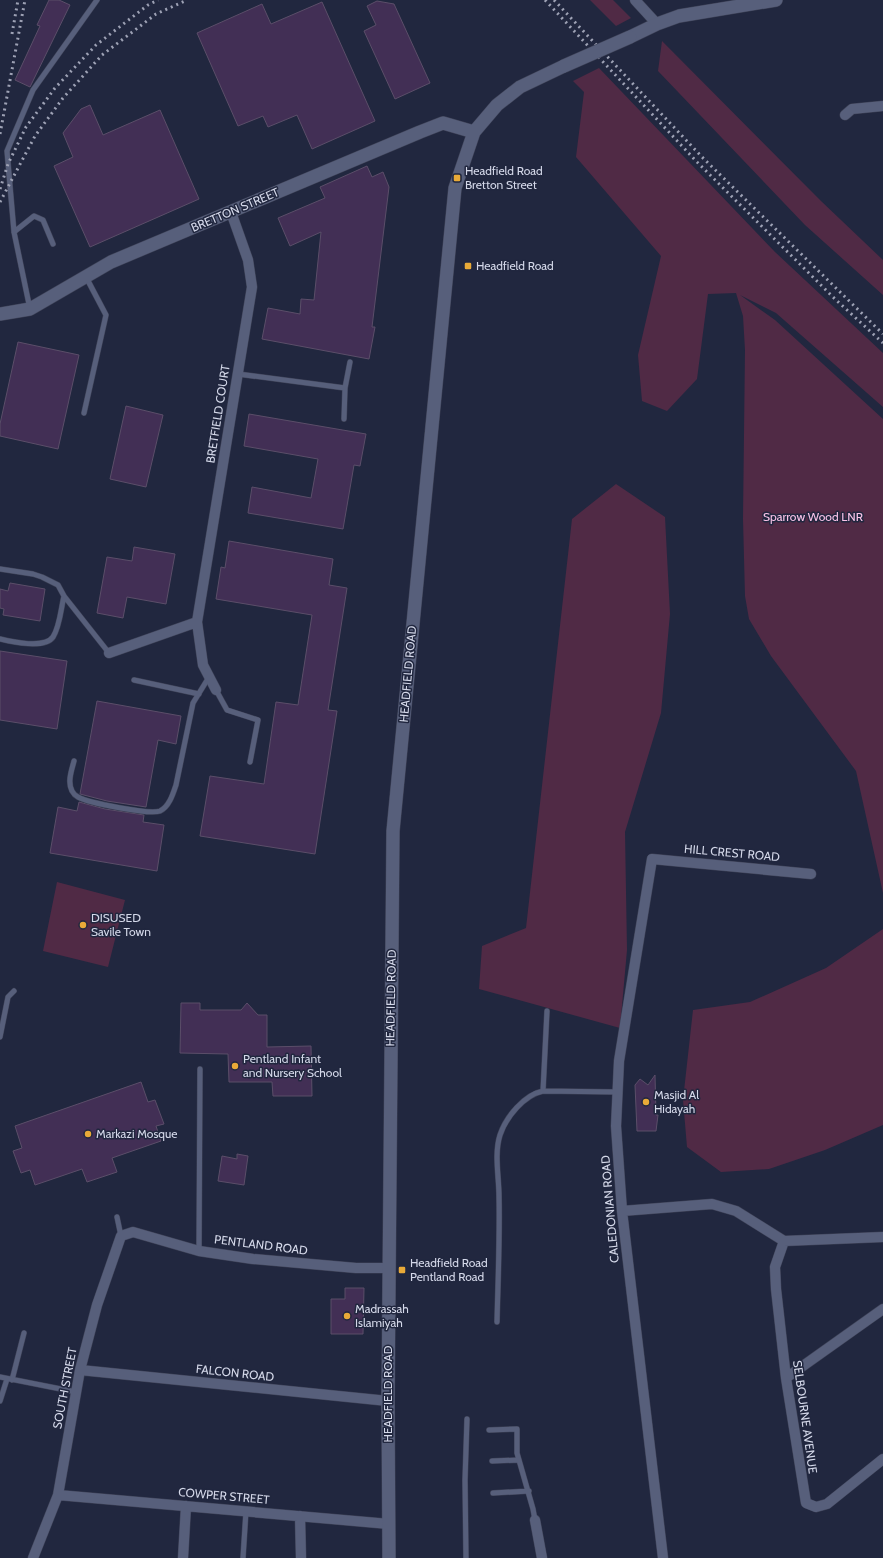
<svg xmlns="http://www.w3.org/2000/svg" width="883" height="1558" viewBox="0 0 883 1558" font-family="Cabin,sans-serif">
<style>
.green{fill:#502a45}
.building{fill:#422f55;stroke:#5b4e69}
.lines{fill:none;stroke-linecap:round;stroke-linejoin:round}
.service-casing{stroke:#3f4358;stroke-width:6}
.minor-casing{stroke:#3f4358;stroke-width:11}
.tertiary-casing{stroke:#3f4358;stroke-width:14}
.service{stroke:#575f7b;stroke-width:5}
.minor{stroke:#575f7b;stroke-width:10}
.tertiary{stroke:#575f7b;stroke-width:13}
.rail{stroke:#9ea2b5;stroke-width:3;stroke-dasharray:2 4;stroke-linecap:butt}
.tertiary-bridge-casing{stroke:#3f4358;stroke-width:14;stroke-linecap:butt}
.tertiary-bridge{stroke:#575f7b;stroke-width:13}
.poi-dot{fill:#e9aa38;stroke:#21273f;stroke-width:1.5}
.labels{text-anchor:middle;stroke-width:3;stroke-linejoin:round;paint-order:stroke}
.poi-label{font-size:12px;fill:#d4d8e9;stroke:#21273f;text-anchor:start}
.street-label{font-size:12px;fill:#d4d8e9;stroke:#21273f}
.park-label{font-size:12px;fill:#fac3e8;stroke:#21273f}
</style>
<rect width="100%" height="100%" fill="#21273f"/>
<path class="green" d="M 590,0 L 613,0 L 631,18 L 616,26 Z
M 662,41 L 821,201 L 883,260 L 883,295 L 805,225 L 658,71 Z
M 599,68 L 775,252 L 883,353 L 883,407 L 776,313 L 740,295 L 775,320 L 883,419 L 883,893 L 856,771 L 771,656 L 749,619 L 745,596 L 743,519 L 745,350 L 743,316 L 736,293 L 708,294 L 697,379 L 667,411 L 642,401 L 638,355 L 661,256 L 576,157 L 584,92 L 573,81 Z
M 616,484 L 665,517 L 670,614 L 661,713 L 625,832 L 627,950 L 620,1028 L 479,989 L 482,946 L 526,928 L 572,519 Z
M 57,882 L 125,900 L 108,967 L 43,951 Z
M 883,929 L 883,1125 L 825,1150 L 769,1169 L 721,1172 L 687,1147 L 683,1100 L 693,1010 L 750,1002 L 826,968 Z"/>
<path class="building" d="M 49,0 L 59,0 L 70,5 L 30,87 L 15,80 L 40,26 L 37,25 Z
M 377,1 L 394,4 L 430,83 L 395,99 L 364,31 L 376,25 L 367,6 Z
M 322,2 L 375,121 L 312,149 L 297,115 L 268,127 L 263,116 L 238,126 L 197,33 L 262,4 L 271,24 Z
M 90,105 L 103,135 L 160,110 L 199,199 L 90,247 L 54,166 L 73,157 L 63,133 L 81,109 Z
M 367,166 L 372,177 L 383,172 L 389,187 L 372,327 L 375,327 L 369,359 L 262,339 L 268,308 L 300,314 L 301,299 L 314,300 L 321,232 L 290,246 L 278,218 L 325,198 L 320,187 Z
M 18,342 L 79,355 L 58,449 L 0,436 L 0,424 Z
M 126,406 L 163,415 L 146,487 L 110,479 Z
M 249,414 L 366,434 L 360,466 L 354,465 L 343,529 L 248,513 L 252,487 L 311,498 L 318,459 L 244,446 Z
M 229,541 L 333,559 L 329,585 L 347,588 L 328,710 L 337,711 L 315,854 L 200,836 L 210,776 L 264,784 L 276,702 L 298,705 L 312,615 L 216,599 L 221,567 L 225,568 Z
M 134,547 L 175,554 L 166,604 L 127,597 L 123,618 L 97,613 L 107,557 L 132,561 Z
M 10,583 L 45,589 L 40,621 L 3,615 L 4,609 L 0,608 L 0,589 L 8,591 Z
M 0,651 L 67,661 L 57,729 L 0,720 Z
M 97,701 L 181,716 L 176,744 L 158,740 L 146,807 L 107,801 L 80,794 Z
M 79,802 L 105,809 L 144,815 L 143,822 L 164,825 L 157,871 L 50,853 L 58,807 L 77,811 Z
M 181,1003 L 200,1003 L 200,1010 L 241,1010 L 247,1003 L 258,1015 L 267,1015 L 267,1047 L 311,1046 L 312,1096 L 273,1096 L 272,1082 L 229,1082 L 228,1054 L 180,1053 Z
M 655,1075 L 656,1115 L 658,1115 L 656,1131 L 637,1131 L 635,1085 L 640,1079 L 648,1085 Z
M 141,1082 L 148,1102 L 155,1100 L 164,1124 L 156,1126 L 161,1141 L 112,1158 L 117,1172 L 87,1182 L 82,1169 L 35,1185 L 30,1170 L 21,1173 L 13,1151 L 22,1148 L 15,1126 Z
M 237,1154 L 248,1156 L 244,1185 L 218,1181 L 222,1156 L 237,1159 Z
M 345,1288 L 364,1288 L 363,1334 L 331,1334 L 331,1299 L 345,1299 Z"/>
<g class="lines">
<defs>
<path id="service" d="M 14,232 L 34,216 L 43,220 L 53,244
M 30,309 L 14,232 L 7,151 L 33,90 L 97,0
M 238,374 L 345,388 L 344,419
M 345,388 L 350,362
M 84,413 L 106,315 L 86,277
M 0,569 L 33,574 L 42,577 L 58,585 L 64,596 L 109,653
M 0,639 C 12,642 45,649 53,637 C 60,626 61,608 64,596
M 134,680 L 199,694
M 216,690 L 227,710 L 258,720 L 250,762
M 74,761 C 72,769 67,782 72,791 C 73,793 76,796 78,797 C 89,803 150,815 160,811 C 169,807 173,794 176,785 L 193,703 L 209,677
M 0,1037 L 8,997 L 14,991
M 543,1091 L 547,1011
M 117,1217 L 121,1236
M 199,1251 L 200,1069
M 497,1322 C 498,1280 500,1238 499,1196 C 499,1177 494,1154 500,1135 C 506,1117 524,1095 543,1091 L 617,1092
M 0,1377 L 76,1392
M 12,1380 L 24,1333
M 0,1401 L 7,1379
M 489,1430 L 517,1429 L 517,1453 L 533,1509 L 535,1520
M 492,1461 L 519,1460
M 493,1493 L 529,1491
M 243,1558 L 246,1511
M 466,1558 L 465,1480 L 467,1419"/>
<path id="minor" d="M 635,0 L 657,24
M 845,115 L 852,109 L 883,106
M 109,653 L 197,622
M 216,690 L 203,665 L 197,622 L 252,287 L 248,260 L 231,212
M 622,1211 L 712,1204 L 736,1211 L 784,1241 L 883,1237
M 784,1241 L 775,1267 L 776,1289 L 786,1378 L 806,1503 L 816,1507 L 827,1504 L 883,1459
M 80,1370 L 388,1401
M 786,1378 L 883,1309
M 58,1495 L 389,1524
M 300,1516 L 301,1558
M 535,1520 L 542,1558
M 33,1558 L 58,1495 L 80,1370 L 97,1305 L 121,1236 L 133,1232 L 199,1251 L 253,1259 L 356,1268 L 389,1268
M 183,1558 L 186,1506
M 663,1558 L 622,1211 L 616,1126 L 619,1061 L 652,859 L 811,874"/>
<path id="tertiary" d="M 630,37 L 657,24 L 679,16 L 776,0
M 0,314 L 30,309 L 111,262 L 420,132 L 443,123 L 474,132
M 389,1558 L 388,1401 L 393,831 L 455,188 L 474,132 L 497,105 L 520,87 L 564,66"/>
</defs>
<use href="#service" class="service-casing"/>
<use href="#minor" class="minor-casing"/>
<use href="#tertiary" class="tertiary-casing"/>
<use href="#service" class="service"/>
<use href="#minor" class="minor"/>
<use href="#tertiary" class="tertiary"/>
<path class="rail" d="M 545,0 L 697,162 L 835,299 L 883,343
M 554,0 L 702,157 L 883,334
M 12,34 L 18,0
M 0,134 L 25,0
M 0,189 L 8,164 L 26,127 L 55,88 L 96,45 L 148,5 L 158,0
M 0,202 L 35,136 L 63,98 L 102,55 L 156,14 L 187,0"/>
<defs>
<path id="tertiary-bridge" d="M 564,66 L 630,37"/>
</defs>
<use href="#tertiary-bridge" class="tertiary-bridge-casing"/>
<use href="#tertiary-bridge" class="tertiary-bridge"/>
</g>
<g class="poi-dot">
<rect x="453" y="174" width="8" height="8" rx="2"/>
<rect x="464" y="262" width="8" height="8" rx="2"/>
<circle cx="83" cy="925" r="4"/>
<circle cx="235" cy="1066" r="4"/>
<circle cx="646" cy="1102" r="4"/>
<circle cx="88" cy="1134" r="4"/>
<rect x="398" y="1266" width="8" height="8" rx="2"/>
<circle cx="347" cy="1316" r="4"/>
</g>
<g class="labels">
<g class="poi-label">
<text x="465" y="175">Headfield Road<tspan x="465" dy="14">Bretton Street</tspan></text>
<text x="476" y="270">Headfield Road</text>
<text x="91" y="922">DISUSED<tspan x="91" dy="14">Savile Town</tspan></text>
<text x="243" y="1063">Pentland Infant<tspan x="243" dy="14">and Nursery School</tspan></text>
<text x="654" y="1099">Masjid Al<tspan x="654" dy="14">Hidayah</tspan></text>
<text x="96" y="1138">Markazi Mosque</text>
<text x="410" y="1267">Headfield Road<tspan x="410" dy="14">Pentland Road</tspan></text>
<text x="355" y="1313">Madrassah<tspan x="355" dy="14">Islamiyah</tspan></text>
</g>
<g class="street-label">
<text transform="translate(235 210) rotate(-23)" y="4">BRETTON STREET</text>
<text transform="translate(218 414) rotate(-81)" y="4">BRETFIELD COURT</text>
<text transform="translate(408 674) rotate(-85)" y="4">HEADFIELD ROAD</text>
<text transform="translate(732 853) rotate(5)" y="4">HILL CREST ROAD</text>
<text transform="translate(391 998) rotate(-89)" y="4">HEADFIELD ROAD</text>
<text transform="translate(610 1209) rotate(-95)" y="4">CALEDONIAN ROAD</text>
<text transform="translate(261 1245) rotate(7)" y="4">PENTLAND ROAD</text>
<text transform="translate(235 1373) rotate(6)" y="4">FALCON ROAD</text>
<text transform="translate(65 1388) rotate(-79)" y="4">SOUTH STREET</text>
<text transform="translate(388 1394) rotate(-90)" y="4">HEADFIELD ROAD</text>
<text transform="translate(805 1417) rotate(82)" y="4">SELBOURNE AVENUE</text>
<text transform="translate(224 1496) rotate(5)" y="4">COWPER STREET</text>
</g>
<g class="park-label">
<text x="813" y="521">Sparrow Wood LNR</text>
</g>
</g>
</svg>
